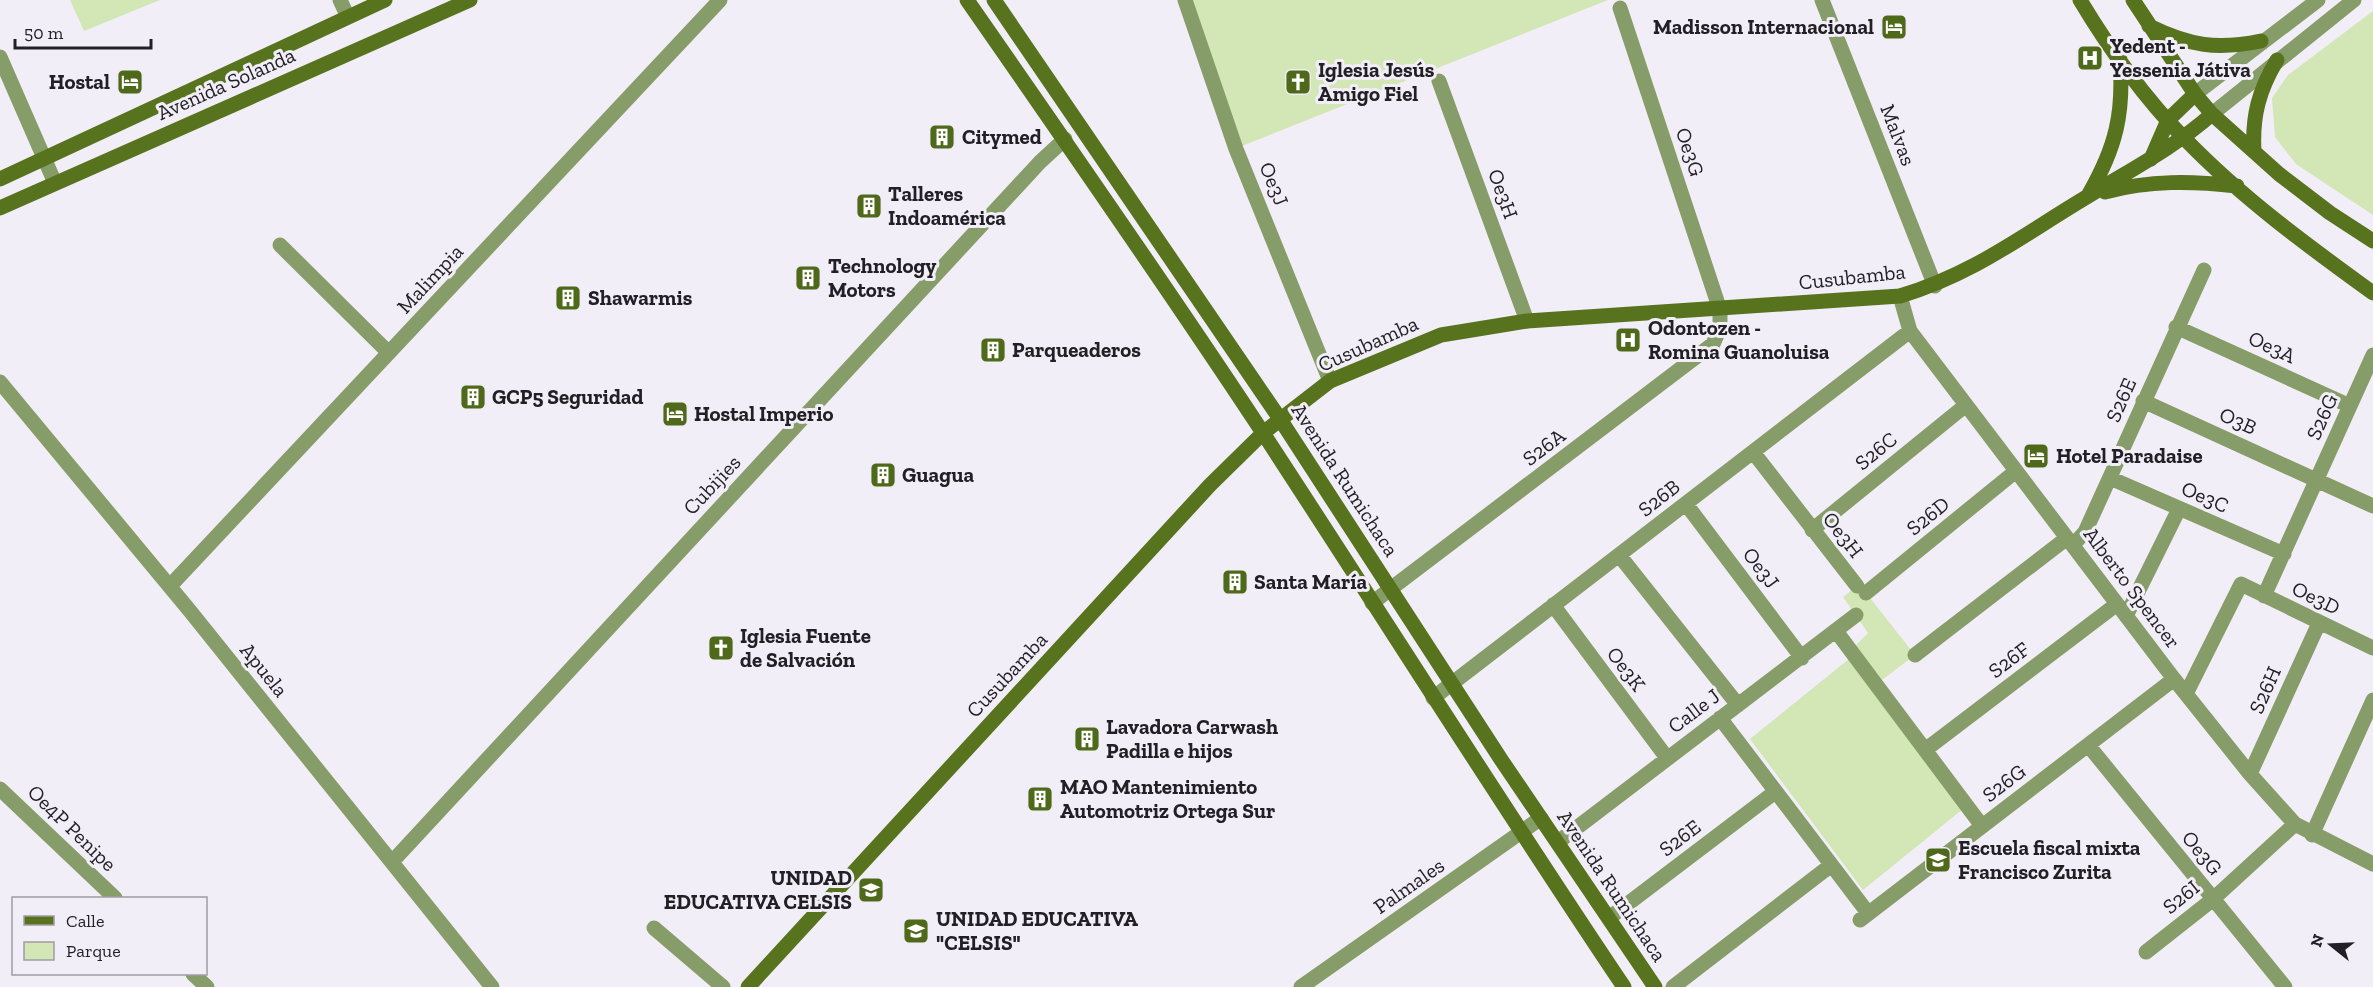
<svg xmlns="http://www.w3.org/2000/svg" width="2373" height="987" viewBox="0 0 2373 987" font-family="'Zilla Slab',serif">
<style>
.green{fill:#d2e6b6}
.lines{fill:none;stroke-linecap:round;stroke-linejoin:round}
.street{stroke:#879d69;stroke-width:15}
.secondary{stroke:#57731d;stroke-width:15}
.labels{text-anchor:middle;stroke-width:6;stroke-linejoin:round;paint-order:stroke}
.poi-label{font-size:21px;font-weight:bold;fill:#222024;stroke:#f2eef8;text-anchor:start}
.street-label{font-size:21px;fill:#222024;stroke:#f2eef8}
</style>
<rect width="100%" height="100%" fill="#f2eef8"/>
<path class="green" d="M 70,0 L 160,0 L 84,31 Z
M 1185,0 L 1608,0 L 1237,148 Z
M 2373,11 L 2373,215 L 2296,164 L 2275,137 L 2272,98 L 2288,75 Z
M 1859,584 L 1915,655 L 1882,680 L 1856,645 L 1868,633 L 1843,597 Z
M 1849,659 L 1963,809 L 1863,890 L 1750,739 Z"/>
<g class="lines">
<path class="street" d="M 340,0 L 347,15
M 1185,0 L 1236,149 L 1330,381
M 1822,0 L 1935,286
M 0,57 L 55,183
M 1439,81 L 1527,321
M 2195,94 L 2318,0
M 2212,114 L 2354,0
M 280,245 L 389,353
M 1900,296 L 1910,331 L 2174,679 L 2250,774 L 2295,824 L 2373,864
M 2176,327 L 2350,406
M 0,382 L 190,611 L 492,987
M 2143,401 L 2373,506
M 1753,452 L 1857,586
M 2110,478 L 2284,554
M 1686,504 L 1802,658
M 1812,530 L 1966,405
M 2073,545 L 2085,532 L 2204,270
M 1619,555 L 1738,705
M 170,586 L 720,0
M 1866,593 L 2016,471
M 2264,596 L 2373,355
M 1372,603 L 1713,344 L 1720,328 L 1720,310 L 1620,8
M 1553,605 L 1667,758
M 2126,616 L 2179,509
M 1836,631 L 1982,826
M 1915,655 L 2067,538
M 2186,694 L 2241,584 L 2373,648
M 1433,698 L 1910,331
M 1720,718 L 1868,913
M 2088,745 L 2285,987
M 1925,750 L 2117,604
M 2250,774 L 2319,623
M 0,789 L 115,898
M 2312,835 L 2373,700
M 1558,842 L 1856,615
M 392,862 L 1040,162 L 1065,139
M 1609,918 L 1775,792
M 1860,920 L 2174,679
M 654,928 L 723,987
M 2146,952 L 2212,900 L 2295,824
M 193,974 L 207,987
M 1301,987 L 1541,818
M 1673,987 L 1830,866"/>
<path class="secondary" d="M 967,0 C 1067,144 1167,287 1263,433 C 1384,618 1501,804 1624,987
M 994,0 L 1280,419 L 1502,761 L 1655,987
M 2080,0 C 2108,47 2146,100 2185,139 C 2241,197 2308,246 2373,293
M 2133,0 L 2195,94 L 2212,114 L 2279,174 L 2330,213 L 2373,241
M 2149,26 C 2190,46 2217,50 2261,41
M 2254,151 C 2252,116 2259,90 2277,60
M 2151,159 L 2168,120 L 2195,94
M 0,179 L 385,0
M 2105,192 C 2150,180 2192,181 2237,186
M 2089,194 C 2116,147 2124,113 2120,60
M 0,208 L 470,0
M 748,987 L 1210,485 L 1263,433 L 1330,381 L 1441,335 L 1527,321 L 1900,296 C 1976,273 2024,234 2090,195 C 2132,169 2175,147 2212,114"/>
</g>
<defs>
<symbol id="hotel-square" viewBox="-11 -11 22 22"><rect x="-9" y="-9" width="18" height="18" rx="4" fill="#4f691b" stroke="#f2eef8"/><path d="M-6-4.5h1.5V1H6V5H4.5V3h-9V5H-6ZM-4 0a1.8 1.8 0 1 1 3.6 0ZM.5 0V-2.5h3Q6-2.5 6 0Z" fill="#fff"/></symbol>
<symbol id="hospital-square" viewBox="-11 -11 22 22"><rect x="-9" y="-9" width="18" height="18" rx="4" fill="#4f691b" stroke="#f2eef8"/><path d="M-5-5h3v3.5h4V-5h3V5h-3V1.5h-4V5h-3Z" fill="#fff"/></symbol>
<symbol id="church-square" viewBox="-11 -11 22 22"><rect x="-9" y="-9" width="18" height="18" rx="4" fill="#4f691b" stroke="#f2eef8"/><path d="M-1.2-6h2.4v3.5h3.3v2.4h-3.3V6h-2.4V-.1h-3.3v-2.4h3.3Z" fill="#fff"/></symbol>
<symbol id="building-square" viewBox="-11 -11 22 22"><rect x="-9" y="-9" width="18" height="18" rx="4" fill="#4f691b" stroke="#f2eef8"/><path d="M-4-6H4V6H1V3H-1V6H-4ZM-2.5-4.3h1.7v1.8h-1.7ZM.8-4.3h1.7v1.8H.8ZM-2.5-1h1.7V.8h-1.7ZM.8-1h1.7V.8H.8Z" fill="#fff"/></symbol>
<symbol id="school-square" viewBox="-11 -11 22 22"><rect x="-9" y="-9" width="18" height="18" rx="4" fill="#4f691b" stroke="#f2eef8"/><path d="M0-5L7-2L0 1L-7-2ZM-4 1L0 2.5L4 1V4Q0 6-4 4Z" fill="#fff"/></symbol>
</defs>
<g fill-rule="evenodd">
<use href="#hotel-square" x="1879" y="12" width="30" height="30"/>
<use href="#hospital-square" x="2075" y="43" width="30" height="30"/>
<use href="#hotel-square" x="115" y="67" width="30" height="30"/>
<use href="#church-square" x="1283" y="67" width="30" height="30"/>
<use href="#building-square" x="927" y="122" width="30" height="30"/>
<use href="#building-square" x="854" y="191" width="30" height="30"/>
<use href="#building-square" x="793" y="263" width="30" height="30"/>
<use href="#building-square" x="553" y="283" width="30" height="30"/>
<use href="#hospital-square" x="1613" y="325" width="30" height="30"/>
<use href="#building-square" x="978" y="335" width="30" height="30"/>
<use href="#building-square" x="458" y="382" width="30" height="30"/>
<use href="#hotel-square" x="660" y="399" width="30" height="30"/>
<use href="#hotel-square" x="2021" y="441" width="30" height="30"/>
<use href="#building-square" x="868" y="460" width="30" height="30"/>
<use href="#building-square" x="1220" y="567" width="30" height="30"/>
<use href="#church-square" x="706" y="633" width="30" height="30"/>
<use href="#building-square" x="1072" y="724" width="30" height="30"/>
<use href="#building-square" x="1025" y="784" width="30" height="30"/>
<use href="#school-square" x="1923" y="845" width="30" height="30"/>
<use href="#school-square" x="856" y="875" width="30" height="30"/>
<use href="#school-square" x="901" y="916" width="30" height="30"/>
</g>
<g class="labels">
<g class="poi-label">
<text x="1874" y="34" text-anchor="end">Madisson Internacional</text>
<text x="2110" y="53">Yedent -<tspan x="2110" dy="24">Yessenia Játiva</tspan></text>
<text x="1318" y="77">Iglesia Jesús<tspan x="1318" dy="24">Amigo Fiel</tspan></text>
<text x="110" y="89" text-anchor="end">Hostal</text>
<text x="962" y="144">Citymed</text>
<text x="888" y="201">Talleres<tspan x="888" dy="24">Indoamérica</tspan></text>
<text x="828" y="273">Technology<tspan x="828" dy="24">Motors</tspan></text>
<text x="588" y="305">Shawarmis</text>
<text x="1648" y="335">Odontozen -<tspan x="1648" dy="24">Romina Guanoluisa</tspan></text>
<text x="1012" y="357">Parqueaderos</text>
<text x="492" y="404">GCP5 Seguridad</text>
<text x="694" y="421">Hostal Imperio</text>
<text x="2056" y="463">Hotel Paradaise</text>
<text x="902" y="482">Guagua</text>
<text x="1254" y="589">Santa María</text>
<text x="740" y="643">Iglesia Fuente<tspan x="740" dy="24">de Salvación</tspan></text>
<text x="1106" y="734">Lavadora Carwash<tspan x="1106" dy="24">Padilla e hijos</tspan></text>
<text x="1060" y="794">MAO Mantenimiento<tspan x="1060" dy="24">Automotriz Ortega Sur</tspan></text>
<text x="1958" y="855">Escuela fiscal mixta<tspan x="1958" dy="24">Francisco Zurita</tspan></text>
<text x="852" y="885" text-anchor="end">UNIDAD<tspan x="852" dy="24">EDUCATIVA CELSIS</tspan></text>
<text x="936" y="926">UNIDAD EDUCATIVA<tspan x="936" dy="24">"CELSIS"</tspan></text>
</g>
<g class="street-label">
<text transform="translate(226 84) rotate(-24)" y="7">Avenida Solanda</text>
<text transform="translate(1898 135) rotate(69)" y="7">Malvas</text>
<text transform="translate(1690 152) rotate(72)" y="7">Oe3G</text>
<text transform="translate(1274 184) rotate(68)" y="7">Oe3J</text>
<text transform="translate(1503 194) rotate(70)" y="7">Oe3H</text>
<text transform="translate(1852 277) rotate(-6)" y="7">Cusubamba</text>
<text transform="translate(430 279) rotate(-47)" y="7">Malimpia</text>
<text transform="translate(1368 344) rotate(-24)" y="7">Cusubamba</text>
<text transform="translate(2272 347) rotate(25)" y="7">Oe3A</text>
<text transform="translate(2121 400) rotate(-66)" y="7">S26E</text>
<text transform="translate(2322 417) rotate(-66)" y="7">S26G</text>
<text transform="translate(2238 421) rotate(24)" y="7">O3B</text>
<text transform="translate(1544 447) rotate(-37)" y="7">S26A</text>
<text transform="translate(1876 451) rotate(-39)" y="7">S26C</text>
<text transform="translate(1345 480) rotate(57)" y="7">Avenida Rumichaca</text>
<text transform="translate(712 485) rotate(-47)" y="7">Cubijies</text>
<text transform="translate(2205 497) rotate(24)" y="7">Oe3C</text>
<text transform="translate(1659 498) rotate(-38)" y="7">S26B</text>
<text transform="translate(1928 516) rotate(-39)" y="7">S26D</text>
<text transform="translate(1843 535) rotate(52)" y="7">Oe3H</text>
<text transform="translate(1761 568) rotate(53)" y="7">Oe3J</text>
<text transform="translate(2132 588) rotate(53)" y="7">Alberto Spencer</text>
<text transform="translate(2316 598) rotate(26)" y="7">Oe3D</text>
<text transform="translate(2009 660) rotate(-37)" y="7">S26F</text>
<text transform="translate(1626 669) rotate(53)" y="7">Oe3K</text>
<text transform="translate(264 670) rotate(51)" y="7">Apuela</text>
<text transform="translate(1007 675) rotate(-47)" y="7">Cusubamba</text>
<text transform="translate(2265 690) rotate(-66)" y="7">S26H</text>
<text transform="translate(1694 711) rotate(-37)" y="7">Calle J</text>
<text transform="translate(2004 783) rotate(-37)" y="7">S26G</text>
<text transform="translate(72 828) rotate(44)" y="7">Oe4P Penipe</text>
<text transform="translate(1680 838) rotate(-37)" y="7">S26E</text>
<text transform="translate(2202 853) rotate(51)" y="7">Oe3G</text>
<text transform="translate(1409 886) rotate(-35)" y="7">Palmales</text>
<text transform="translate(1612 886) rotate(56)" y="7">Avenida Rumichaca</text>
<text transform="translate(2181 897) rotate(-39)" y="7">S26I</text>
</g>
</g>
<rect x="12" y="897" width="195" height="78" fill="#f2eef8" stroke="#9f9ca3" stroke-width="1.5"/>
<rect x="24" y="916" width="30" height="9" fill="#57731d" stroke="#9f9ca3" stroke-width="1.5"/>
<text x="66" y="927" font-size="18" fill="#222024">Calle</text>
<rect x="24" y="942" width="30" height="18" fill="#d2e6b6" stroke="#9f9ca3" stroke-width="1.5"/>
<text x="66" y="957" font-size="18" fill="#222024">Parque</text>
<g transform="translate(2331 945) rotate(288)" stroke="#f2eef8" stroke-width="4.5" paint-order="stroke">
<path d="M0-4.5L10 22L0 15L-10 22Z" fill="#222024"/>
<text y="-9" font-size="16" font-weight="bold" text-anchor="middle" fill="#222024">N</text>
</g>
<path d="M15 39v9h136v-9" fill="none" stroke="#222024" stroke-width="3"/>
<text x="24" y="39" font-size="18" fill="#222024" stroke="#f2eef8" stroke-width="4.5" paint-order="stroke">50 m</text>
</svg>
